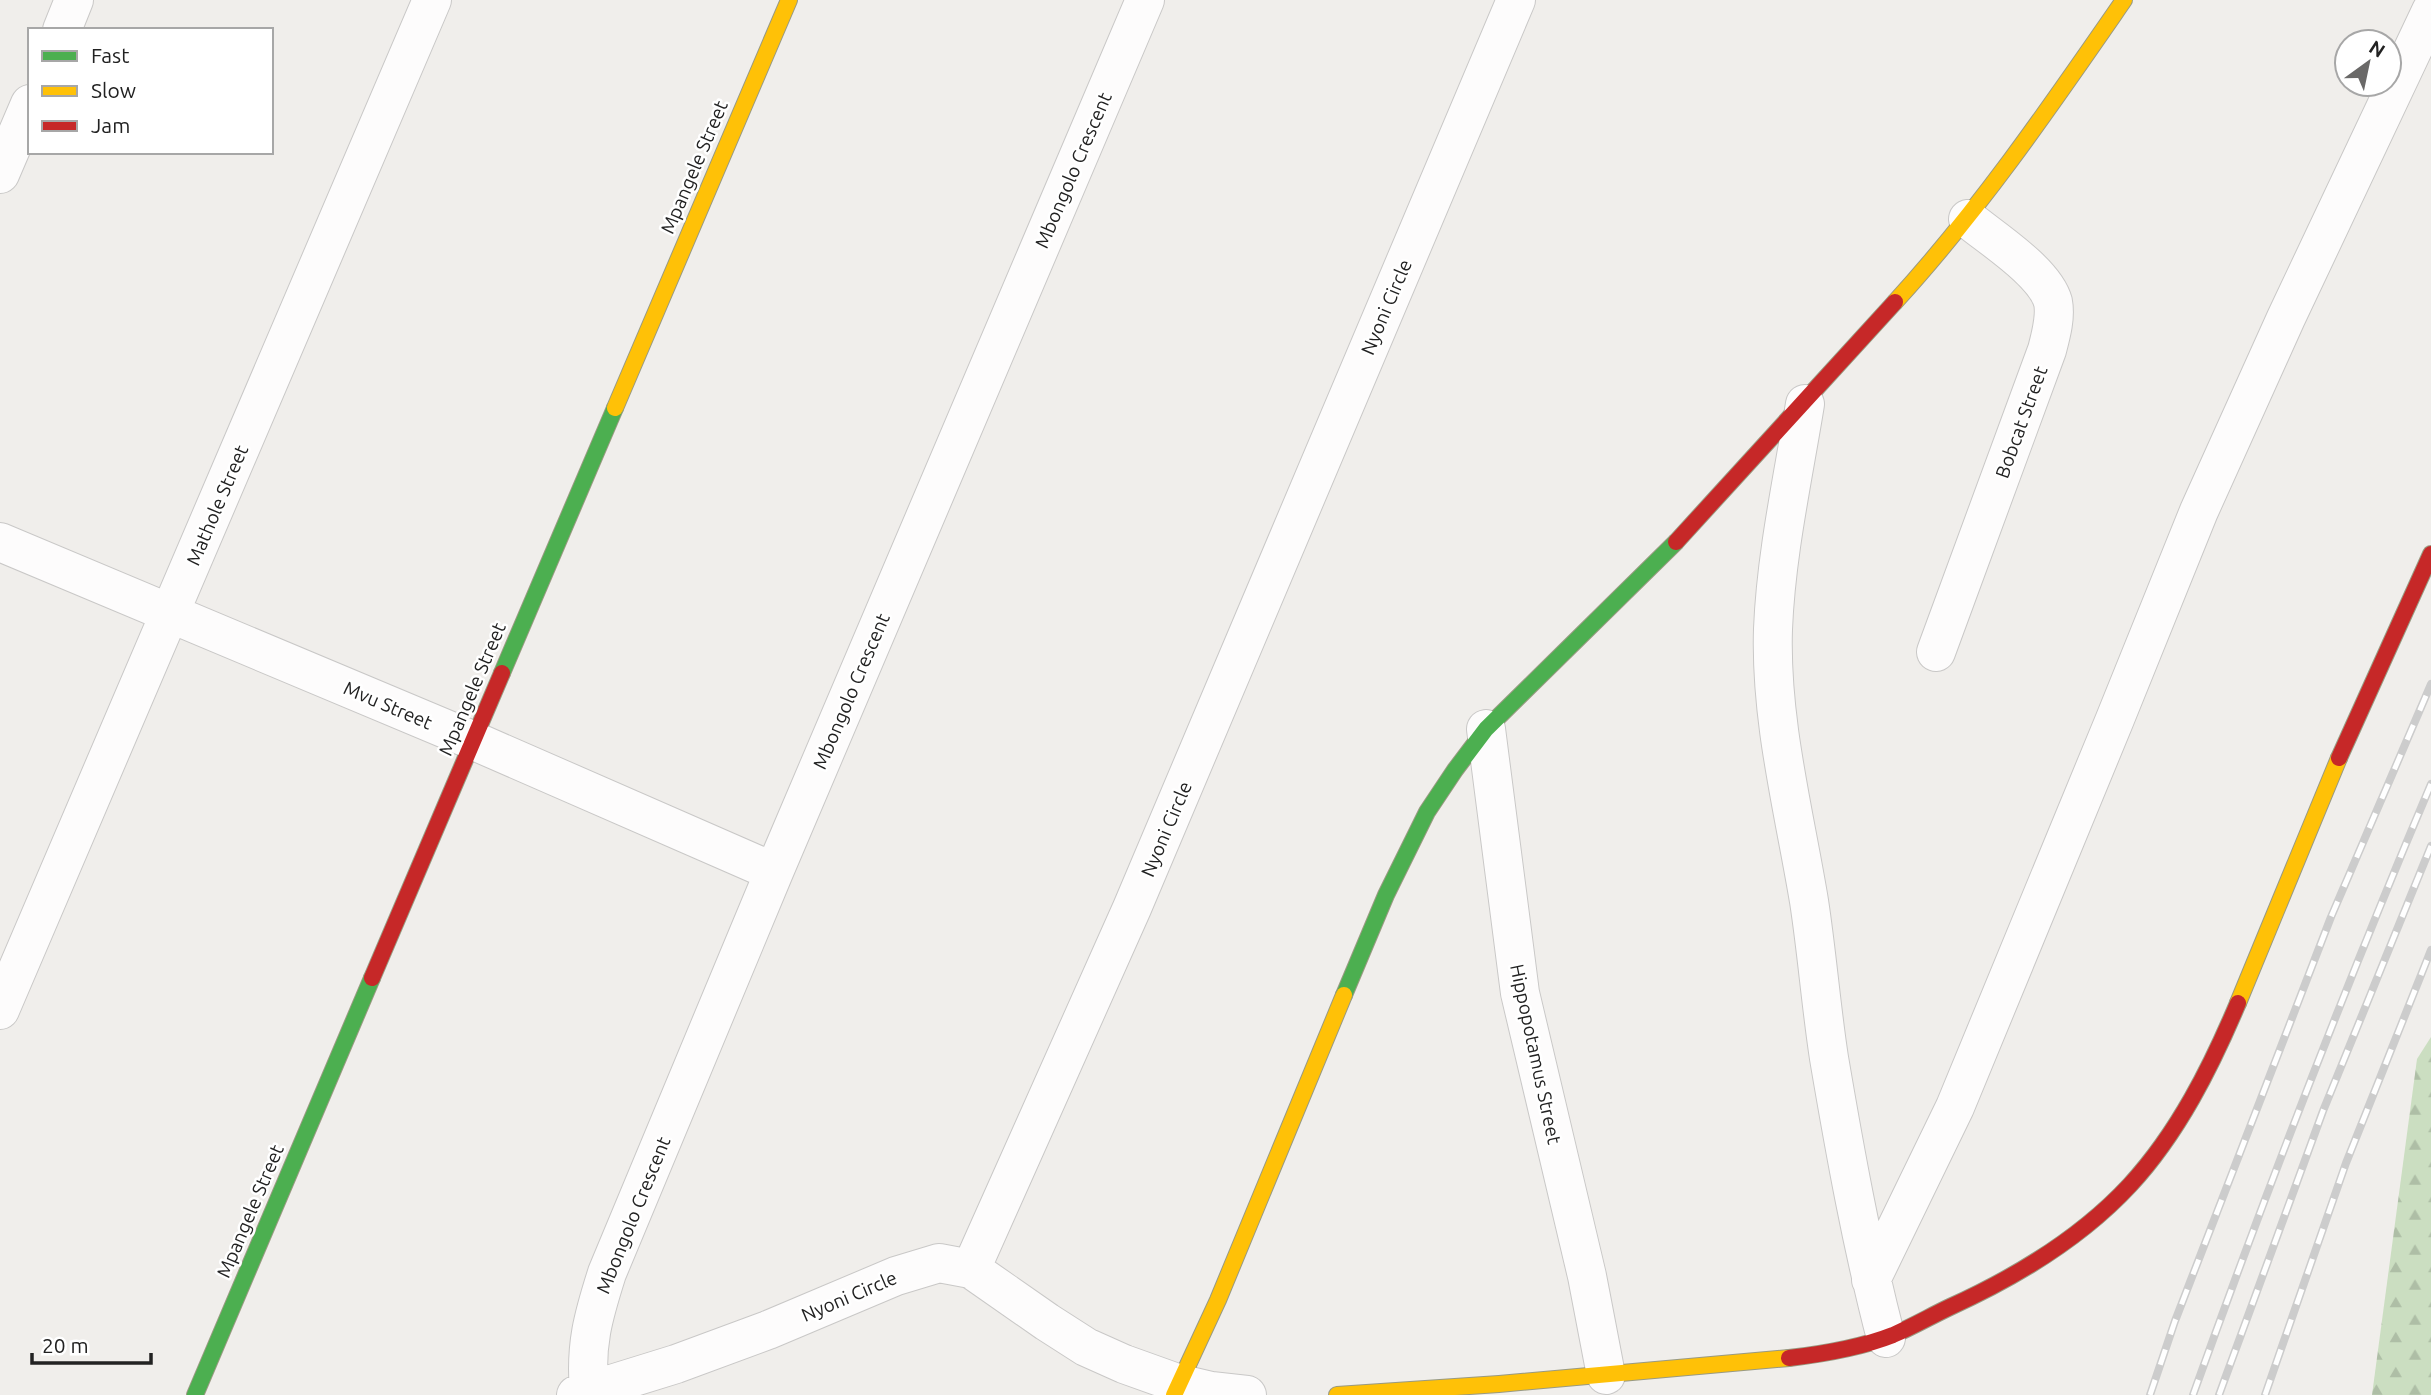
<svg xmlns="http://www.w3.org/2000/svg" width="2431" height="1395" viewBox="0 0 2431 1395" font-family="Ubuntu,sans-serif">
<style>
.forest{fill:url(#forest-firs)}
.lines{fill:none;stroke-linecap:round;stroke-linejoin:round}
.street-casing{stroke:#c9c8c7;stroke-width:40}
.fast-casing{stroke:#999a82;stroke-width:18}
.slow-casing{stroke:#999a82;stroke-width:18}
.jam-casing{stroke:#999a82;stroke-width:18}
.street{stroke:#fdfcfc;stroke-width:38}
.fast{stroke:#4caf50;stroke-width:16}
.slow{stroke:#ffc107;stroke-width:16}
.jam{stroke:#c62828;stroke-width:16}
.rail-casing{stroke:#ccc;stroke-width:8}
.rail{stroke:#fff;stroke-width:5;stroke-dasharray:16;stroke-linecap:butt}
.labels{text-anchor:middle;stroke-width:5;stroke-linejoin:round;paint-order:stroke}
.street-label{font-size:19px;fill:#222;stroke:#fff}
</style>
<defs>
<pattern id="forest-firs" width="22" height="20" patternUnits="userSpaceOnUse" patternTransform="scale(1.75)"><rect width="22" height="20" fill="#cbdec1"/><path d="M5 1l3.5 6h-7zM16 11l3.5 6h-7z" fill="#aebea6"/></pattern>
</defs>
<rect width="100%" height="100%" fill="#f0eeeb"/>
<path class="forest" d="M 2431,1037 L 2431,1395 L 2372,1395 L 2417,1059 Z"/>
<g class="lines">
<defs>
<path id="street" d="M 62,30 L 74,0
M 0,174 L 30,104
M 1805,404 C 1793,478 1776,554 1773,629 C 1770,720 1794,811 1809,901 C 1817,953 1821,1006 1829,1058 C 1845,1152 1862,1246 1886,1338
M 0,542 L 472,740 L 774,872
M 1936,652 L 2047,350 C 2051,335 2056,317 2053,302 C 2045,272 1991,238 1968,219
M 1486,729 L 1520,993 L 1587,1276 L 1606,1375
M 0,1010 L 432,0
M 971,1269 L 1132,908 L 1516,0
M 1871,1280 L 1955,1107 L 2115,719 L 2199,511 L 2286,318 L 2431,11
M 589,1391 C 585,1345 593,1317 607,1273 L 774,872 L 1145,0
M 576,1395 L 676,1364 L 768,1330 L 896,1276 L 939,1263 L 971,1269 L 1047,1322 L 1086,1347 L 1124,1364 L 1177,1383 L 1211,1391 L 1247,1395"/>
<path id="fast" d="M 502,673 L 615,408
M 1344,995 L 1386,895 L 1427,812 L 1455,770 L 1486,729 L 1676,542
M 195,1395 L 372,978"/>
<path id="slow" d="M 1895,302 C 1981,208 2052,104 2124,0
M 615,408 L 789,0
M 2238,1003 L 2339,758
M 1174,1395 L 1218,1300 L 1344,995
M 1337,1395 L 1499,1384 L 1789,1358"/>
<path id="jam" d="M 1676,542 L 1895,302
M 2339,758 L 2431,554
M 372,978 L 502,673
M 1789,1358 C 1823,1354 1860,1348 1893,1335 C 1912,1327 1931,1316 1950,1307 C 2016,1277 2080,1239 2130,1185 C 2178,1133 2211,1067 2238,1003"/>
</defs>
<use href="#street" class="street-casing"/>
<use href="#fast" class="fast-casing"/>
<use href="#slow" class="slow-casing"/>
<use href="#jam" class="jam-casing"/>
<use href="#street" class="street"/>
<use href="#fast" class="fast"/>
<use href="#slow" class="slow"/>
<use href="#jam" class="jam"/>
<defs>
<path id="rail" d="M 2150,1395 L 2175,1321 L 2331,917 L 2431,684
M 2193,1395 C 2267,1189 2346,985 2431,784
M 2219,1395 L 2323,1111 L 2431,846
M 2265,1395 L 2346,1163 L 2431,950"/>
</defs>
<use href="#rail" class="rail-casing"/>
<use href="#rail" class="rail"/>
</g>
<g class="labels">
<g class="street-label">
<text transform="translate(694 167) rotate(-67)" y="7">Mpangele Street</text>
<text transform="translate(1073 170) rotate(-67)" y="7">Mbongolo Crescent</text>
<text transform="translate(1386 307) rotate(-67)" y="7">Nyoni Circle</text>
<text transform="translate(2021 422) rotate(-70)" y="7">Bobcat Street</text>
<text transform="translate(217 505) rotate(-67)" y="7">Mathole Street</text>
<text transform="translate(472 689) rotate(-67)" y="7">Mpangele Street</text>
<text transform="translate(851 691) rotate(-67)" y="7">Mbongolo Crescent</text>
<text transform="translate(388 705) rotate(23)" y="7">Mvu Street</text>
<text transform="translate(1166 829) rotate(-67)" y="7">Nyoni Circle</text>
<text transform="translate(1536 1054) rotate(78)" y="7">Hippopotamus Street</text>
<text transform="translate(250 1211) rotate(-67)" y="7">Mpangele Street</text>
<text transform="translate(633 1215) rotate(-68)" y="7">Mbongolo Crescent</text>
<text transform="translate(849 1296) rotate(-23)" y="7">Nyoni Circle</text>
</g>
</g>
<rect x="28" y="28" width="245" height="126" fill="#ffffff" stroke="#a7a7a7" stroke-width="2"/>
<rect x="42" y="51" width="35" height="10" fill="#4caf50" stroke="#a7a7a7" stroke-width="2"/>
<text x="91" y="63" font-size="21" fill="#222222">Fast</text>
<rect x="42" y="86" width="35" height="10" fill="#ffc107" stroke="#a7a7a7" stroke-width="2"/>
<text x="91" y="98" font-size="21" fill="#222222">Slow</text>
<rect x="42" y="121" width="35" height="10" fill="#c62828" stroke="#a7a7a7" stroke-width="2"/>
<text x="91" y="133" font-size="21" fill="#222222">Jam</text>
<g transform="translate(2368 63) rotate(33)"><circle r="33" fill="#ffffff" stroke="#a7a7a7" stroke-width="2"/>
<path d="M0-5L12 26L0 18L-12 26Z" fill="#6a6968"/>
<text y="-10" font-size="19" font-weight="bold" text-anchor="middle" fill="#222222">N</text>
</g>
<path d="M32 1353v10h119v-10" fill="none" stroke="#222222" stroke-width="3.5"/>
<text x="42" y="1353" font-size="21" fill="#222222" stroke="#ffffff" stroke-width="5" paint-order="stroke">20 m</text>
</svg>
